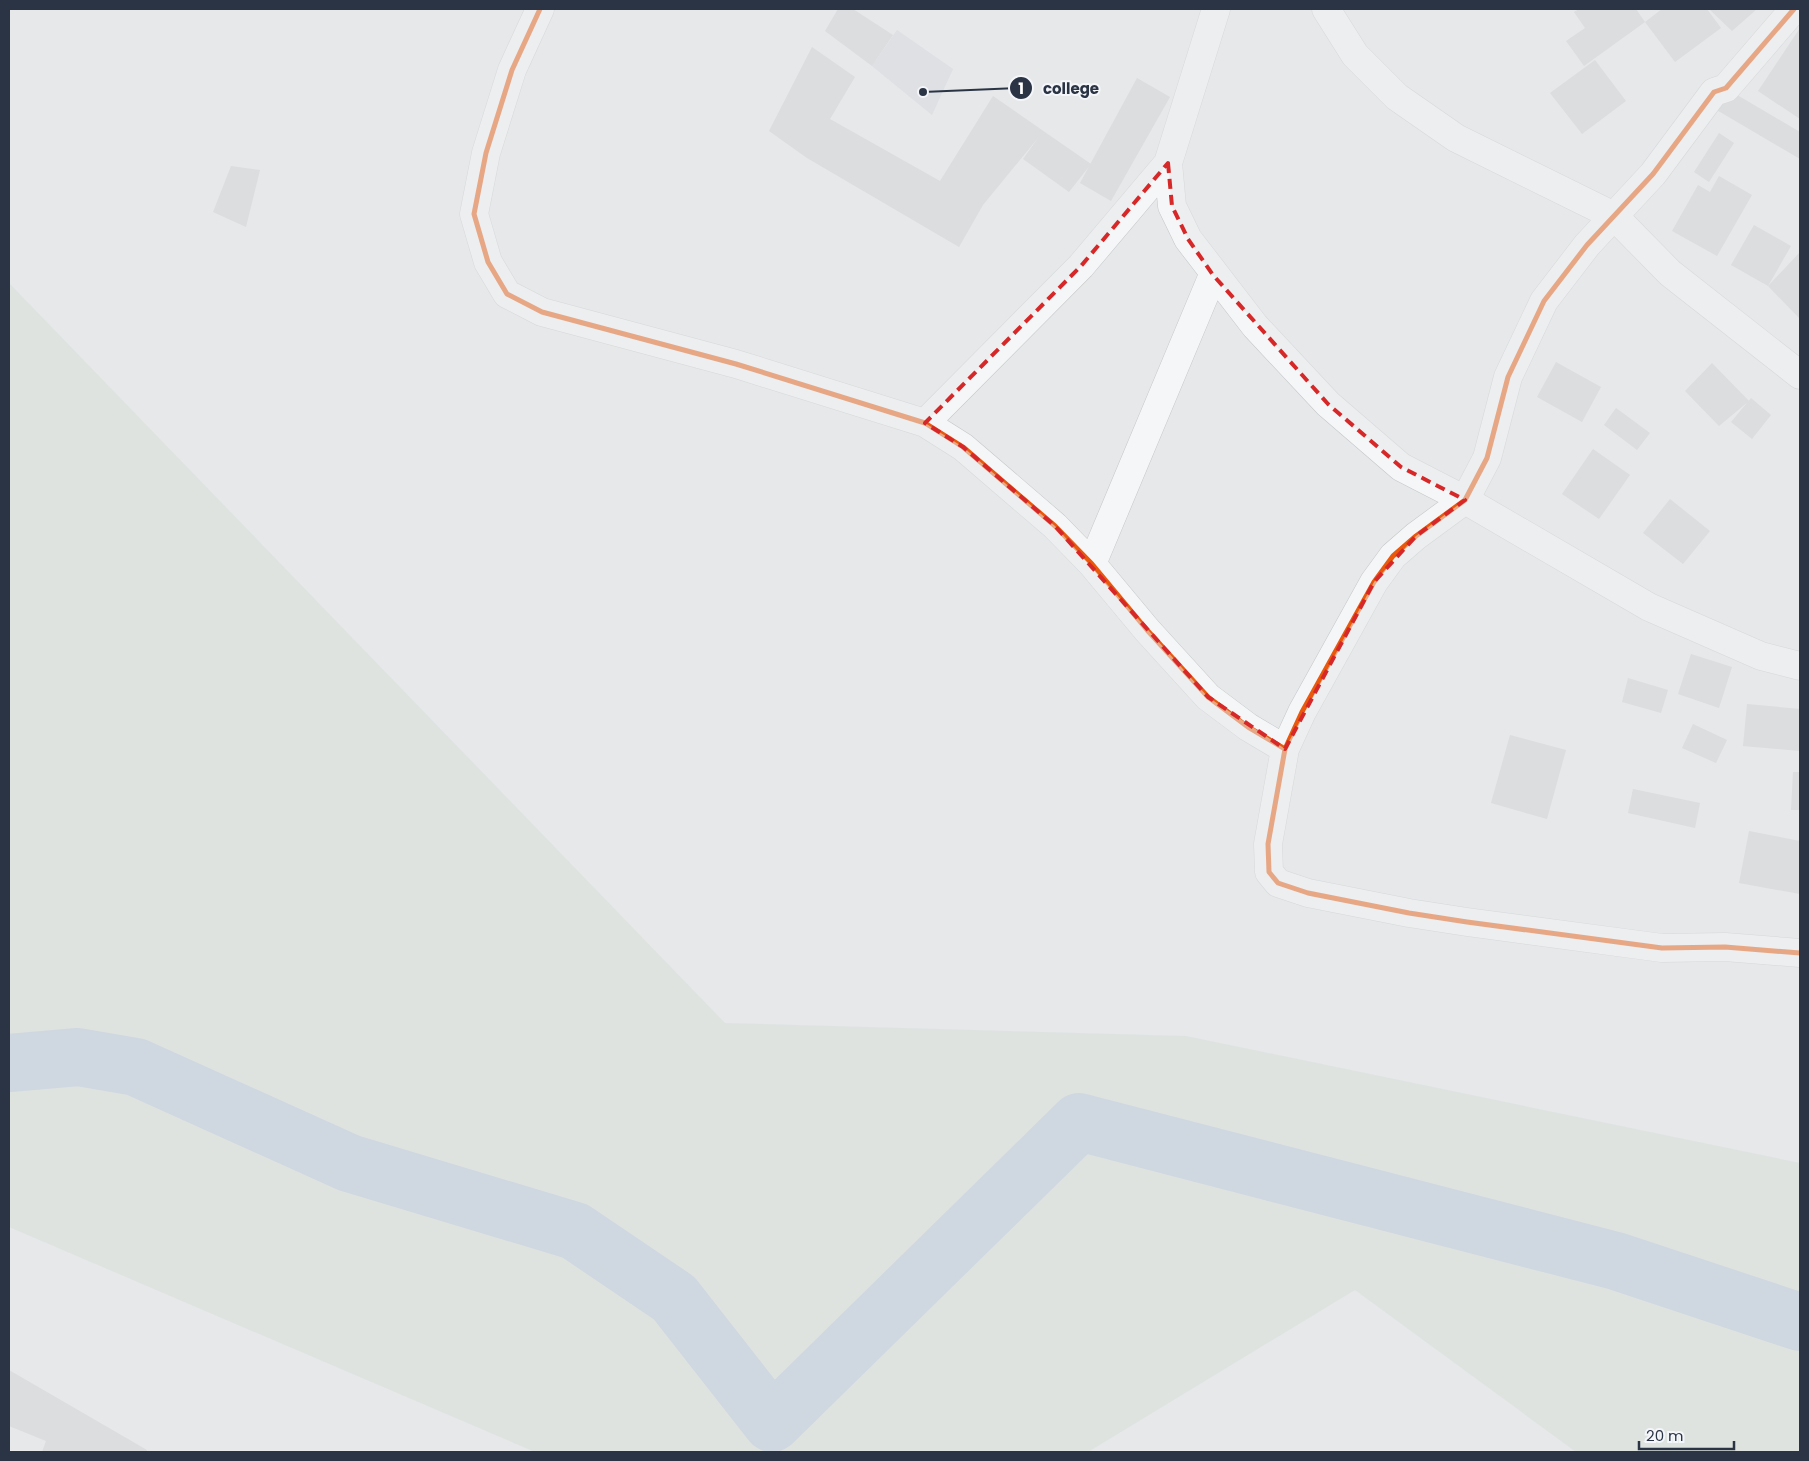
<svg xmlns="http://www.w3.org/2000/svg" width="1809" height="1461" viewBox="0 0 1809 1461" font-family="Poppins,sans-serif">
<style>
.built{fill:#d4d7dd}
.green{fill:#d6ded6}
.lines{fill:none;stroke-linecap:round;stroke-linejoin:round}
.river{stroke:#b4c4d5;stroke-width:58}
.building{fill:#ced0d3}
.minor-casing{stroke:#c4c6c8;stroke-width:29}
.minor{stroke:#f5f6f7;stroke-width:28}
.cycleway-casing{stroke:#f4f6f9;stroke-width:8}
.cycleway{stroke:#e8590c;stroke-width:5}
.marked{fill:none;stroke:#d62828;stroke-width:4;stroke-dasharray:10 6;stroke-linejoin:round}
.leader{fill:none;stroke:#2b3445;stroke-width:2}
.callout-dot{fill:#2b3445;stroke:#f4f6f9;stroke-width:2}
.mark-label{font-size:15px;text-anchor:middle;font-weight:bold;fill:#fff}
.callout-label{font-size:15px;text-anchor:middle;font-weight:bold;fill:#2b3445;stroke:#f4f6f9;stroke-width:4;stroke-linejoin:round;paint-order:stroke}
</style>
<rect width="100%" height="100%" fill="#e6e8ea"/>
<path class="built" d="M 897,30 L 953,69 L 932,115 L 872,66 Z"/>
<path class="green" d="M 9,283 L 725,1023 L 1186,1036 L 1800,1163 L 1800,1452 L 1576,1452 L 1355,1290 L 1088,1452 L 535,1452 L 9,1227 Z"/>
<g class="lines">
<path class="river" d="M 9,1063 L 78,1057 L 136,1067 L 349,1163 L 575,1231 L 674,1298 L 772,1423 L 1079,1122 L 1616,1261 L 1800,1322"/>
</g>
<path class="building" d="M 838,9 L 853,9 L 893,35 L 872,66 L 825,31 Z
M 1579,9 L 1636,9 L 1645,22 L 1662,9 L 1707,9 L 1721,28 L 1675,62 L 1645,22 L 1584,66 L 1566,41 L 1585,28 L 1574,12 Z
M 1709,9 L 1757,9 L 1732,31 Z
M 1800,28 L 1800,119 L 1758,91 Z
M 812,47 L 855,77 L 830,119 L 940,181 L 993,96 L 1091,164 L 1069,192 L 1023,159 L 1038,138 L 983,205 L 959,247 L 807,158 L 769,131 Z
M 1595,60 L 1626,101 L 1582,134 L 1550,93 Z
M 1137,78 L 1170,97 L 1111,201 L 1080,183 Z
M 1727,89 L 1800,132 L 1800,159 L 1715,109 Z
M 1719,133 L 1734,143 L 1709,182 L 1694,172 Z
M 231,166 L 260,170 L 246,227 L 213,212 Z
M 1719,176 L 1752,195 L 1717,256 L 1672,231 L 1698,185 L 1710,192 Z
M 1754,225 L 1791,246 L 1768,286 L 1800,252 L 1800,319 L 1768,286 L 1731,265 Z
M 1556,362 L 1601,387 L 1582,422 L 1537,397 Z
M 1712,363 L 1749,401 L 1719,426 L 1685,391 Z
M 1751,398 L 1771,415 L 1752,439 L 1731,422 Z
M 1616,408 L 1650,433 L 1637,450 L 1604,425 Z
M 1593,449 L 1630,475 L 1599,519 L 1562,494 Z
M 1670,499 L 1710,531 L 1683,564 L 1643,533 Z
M 1691,654 L 1732,667 L 1719,708 L 1678,694 Z
M 1628,678 L 1668,690 L 1661,713 L 1622,702 Z
M 1747,704 L 1800,709 L 1800,751 L 1743,746 Z
M 1693,724 L 1727,740 L 1716,763 L 1682,748 Z
M 1510,735 L 1566,750 L 1547,819 L 1491,803 Z
M 1793,772 L 1800,772 L 1800,810 L 1791,810 Z
M 1633,789 L 1700,803 L 1695,828 L 1628,813 Z
M 1749,831 L 1800,841 L 1800,894 L 1739,883 Z
M 9,1370 L 147,1450 L 146,1452 L 42,1452 L 46,1441 L 9,1426 Z"/>
<g class="lines">
<defs>
<path id="minor" d="M 540,9 L 512,70 L 486,153 L 474,214 L 488,262 L 507,294 L 542,312 L 736,364 L 925,423 L 963,447 L 1055,526 L 1092,564 L 1147,630 L 1208,697 L 1248,727 L 1285,749
M 1216,9 L 1168,163 L 1172,206 L 1188,239 L 1255,326 L 1328,404 L 1401,467 L 1465,500 L 1649,607 L 1761,656 L 1800,666
M 1326,9 L 1355,55 L 1397,97 L 1456,138 L 1614,216 L 1670,273 L 1800,375
M 1794,9 L 1726,88 L 1714,92 L 1653,174 L 1587,245 L 1544,301 L 1508,377 L 1487,458 L 1465,500 L 1416,536 L 1393,556 L 1374,582 L 1302,712 L 1285,749 L 1268,844 L 1269,872 L 1278,883 L 1308,893 L 1409,913 L 1467,922 L 1662,948 L 1725,947 L 1800,953
M 925,423 L 1081,266 L 1168,163
M 1092,564 L 1213,275"/>
</defs>
<use href="#minor" class="minor-casing"/>
<use href="#minor" class="minor"/>
<defs>
<path id="cycleway" d="M 540,9 L 512,70 L 486,153 L 474,214 L 488,262 L 507,294 L 542,312 L 736,364 L 925,423 L 963,447 L 1055,526 L 1092,564 L 1147,630 L 1208,697 L 1248,727 L 1285,749
M 1794,9 L 1726,88 L 1714,92 L 1653,174 L 1587,245 L 1544,301 L 1508,377 L 1487,458 L 1465,500 L 1416,536 L 1393,556 L 1374,582 L 1302,712 L 1285,749 L 1268,844 L 1269,872 L 1278,883 L 1308,893 L 1409,913 L 1467,922 L 1662,948 L 1725,947 L 1800,953"/>
</defs>
<use href="#cycleway" class="cycleway-casing"/>
<use href="#cycleway" class="cycleway"/>
</g>
<path d="M0 0H1809V1461H0ZM 1168,163 L 1172,206 L 1188,239 L 1213,275 L 1328,404 L 1401,467 L 1465,500 L 1416,536 L 1374,582 L 1285,749 L 1208,697 L 1055,526 L 963,447 L 925,423 L 1081,266 Z" fill="#e6e8ea" fill-opacity=".55" fill-rule="evenodd"/>
<path class="marked" d="M 1168,163 L 1172,206 L 1188,239 L 1213,275 L 1328,404 L 1401,467 L 1465,500 L 1416,536 L 1374,582 L 1285,749 L 1208,697 L 1055,526 L 963,447 L 925,423 L 1081,266 Z"/>
<path class="leader" d="M923 92L1021 88"/>
<g class="callout-dot">
<circle cx="923" cy="92" r="5"/>
<circle cx="1021" cy="88" r="12"/>
</g>
<g class="mark-label">
<text x="1021" y="94">1</text>
</g>
<g class="callout-label">
<text x="1071" y="94">college</text>
</g>
<rect width="1809" height="1461" fill="none" stroke="#2b3445" stroke-width="20"/>
<path d="M1639 1441v8h95v-8" fill="none" stroke="#2b3445" stroke-width="2.5"/>
<text x="1646" y="1441" font-size="15" fill="#2b3445" stroke="#f4f6f9" stroke-width="4" paint-order="stroke">20 m</text>
</svg>
